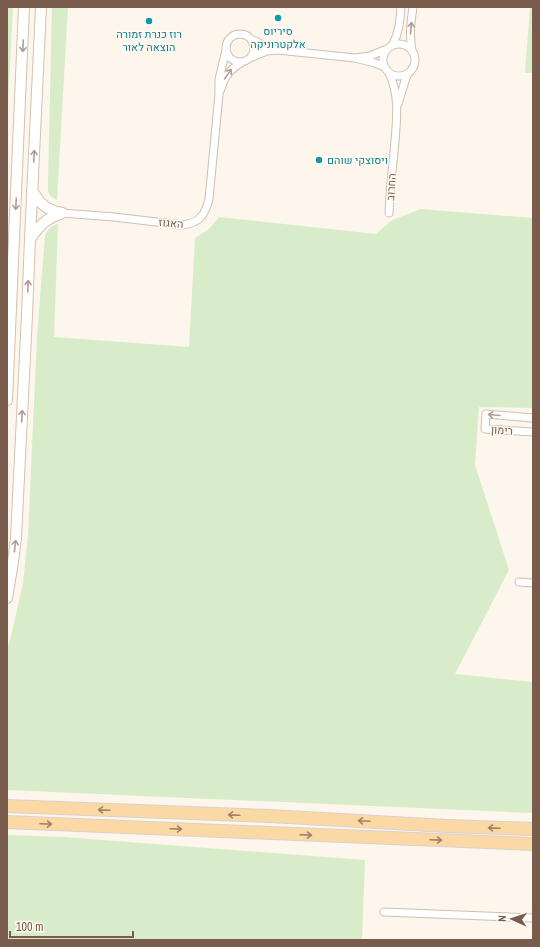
<svg xmlns="http://www.w3.org/2000/svg" width="540" height="947" viewBox="0 0 540 947" font-family="'Archivo Narrow',Heebo,sans-serif">
<style>
.green{fill:#d8ecc9}
.lines{fill:none;stroke-linecap:round;stroke-linejoin:round}
.street-casing{stroke:#d1beb0;stroke-width:9}
.secondary-casing{stroke:#d6c0b0;stroke-width:12}
.primary-casing{stroke:#dad1cd;stroke-width:14}
.street{stroke:#fff;stroke-width:7}
.secondary{stroke:#fff;stroke-width:10}
.primary{stroke:#fbd9a5;stroke-width:12}
.oneway{stroke:#af9d94}
.oneway2{stroke:#a18267}
.culture-dot{fill:#0f9aa8;stroke:#fffaf3;stroke-width:1.5}
.labels{text-anchor:middle;stroke-width:3;stroke-linejoin:round;paint-order:stroke}
.culture-label{font-size:11px;fill:#0d838f;stroke:#fffaf3}
.street-label{font-size:11px;fill:#7a5c4d;stroke:#fffaf3}
</style>
<rect width="100%" height="100%" fill="#fdf6ec"/>
<path class="green" d="M 7,7 L 13,7 L 7,123 Z
M 52,7 L 68,7 L 57,200 C 48,195 48,194 48,184 Z
M 530,7 L 533,7 L 533,73 L 525,73 Z
M 421,209 L 533,218 L 533,408 L 479,407 L 475,465 L 509,570 L 455,674 L 533,682 L 533,813 L 7,790 L 7,650 L 12,632 L 23,583 L 28,536 L 37,336 L 45,236 C 48,229 51,226 58,224 L 54,337 L 189,347 L 195,238 L 209,229 L 219,217 L 376,234 L 392,220 Z
M 7,835 L 64,837 L 365,860 L 362,940 L 7,940 Z"/>
<g class="lines">
<defs>
<path id="street" d="M226 48a14 14 0 1 1 28 0a14 14 0 1 1-28 0Z
M 253,40 L 265,46 L 274,49
M383 60a16 16 0 1 1 32 0a16 16 0 1 1-32 0Z
M 392,46 C 399,33 400,22 401,7
M 226,50 L 219,79 L 219,94 C 224,79 227,71 241,63
M 412,50 C 409,35 411,21 413,7
M 252,57 L 267,51 L 278,50 L 355,58
M 385,67 L 375,63 L 355,58 L 370,56 L 387,49
M 398,104 L 405,81 L 408,73
M 62,213 L 114,217 L 182,225 C 200,223 205,215 209,199 L 219,94
M 389,213 C 390,193 392,172 394,152 C 396,126 401,97 389,73
M 533,418 L 486,414 L 485,429 L 533,432
M 519,582 L 533,583
M 384,912 L 533,918"/>
<path id="secondary" d="M 32,190 C 40,204 46,210 62,213
M 30,239 C 40,225 45,219 62,213
M 7,400 L 24,7
M 7,598 L 13,562 L 16,538 L 27,315 L 30,239 L 41,7"/>
<path id="primary" d="M 7,806 L 270,816 L 447,826 L 533,829
M 7,822 L 533,844"/>
</defs>
<use href="#street" class="street-casing"/>
<use href="#secondary" class="secondary-casing"/>
<use href="#primary" class="primary-casing"/>
<use href="#street" class="street"/>
<use href="#secondary" class="secondary"/>
<use href="#primary" class="primary"/>
</g>
<defs><path id="oneway-shaft" d="M-6 0H5M1.5-3L5.5 0L1.5 3" fill="none" stroke-width="1.6" stroke-linecap="round" stroke-linejoin="round"/></defs>
<g class="oneway">
<use href="#oneway-shaft" transform="translate(411 28) rotate(-85)"/>
<use href="#oneway-shaft" transform="translate(23 46) rotate(93)"/>
<use href="#oneway-shaft" transform="translate(228 74) rotate(-55)"/>
<use href="#oneway-shaft" transform="translate(34 156) rotate(-87)"/>
<use href="#oneway-shaft" transform="translate(16 204) rotate(93)"/>
<use href="#oneway-shaft" transform="translate(28 286) rotate(-88)"/>
<use href="#oneway-shaft" transform="translate(494 415) rotate(-175)"/>
<use href="#oneway-shaft" transform="translate(22 416) rotate(-87)"/>
<use href="#oneway-shaft" transform="translate(15 546) rotate(-84)"/>
</g>
<g class="oneway2">
<use href="#oneway-shaft" transform="translate(104 810) rotate(-178)"/>
<use href="#oneway-shaft" transform="translate(234 815) rotate(-178)"/>
<use href="#oneway-shaft" transform="translate(364 821) rotate(-177)"/>
<use href="#oneway-shaft" transform="translate(46 824) rotate(2)"/>
<use href="#oneway-shaft" transform="translate(494 828) rotate(-178)"/>
<use href="#oneway-shaft" transform="translate(176 829) rotate(2)"/>
<use href="#oneway-shaft" transform="translate(306 835) rotate(2)"/>
<use href="#oneway-shaft" transform="translate(436 840) rotate(2)"/>
</g>
<g class="culture-dot">
<circle cx="278" cy="18" r="4"/>
<circle cx="149" cy="21" r="4"/>
<circle cx="319" cy="160" r="4"/>
</g>
<g class="labels">
<g class="culture-label">
<text x="278" y="35">סיריוס<tspan x="278" dy="13">אלקטרוניקה</tspan></text>
<text x="149" y="38">רוז כנרת זמורה<tspan x="149" dy="13">הוצאה לאור</tspan></text>
<text x="327" y="164" text-anchor="start">ויסוצקי שוהם</text>
</g>
<g class="street-label">
<text transform="translate(391 187) rotate(-86)" y="4">החרוב</text>
<text transform="translate(171 223) rotate(4)" y="4">האגוז</text>
<text transform="translate(502 430) rotate(4)" y="4">רימון</text>
</g>
</g>
<rect width="540" height="947" fill="none" stroke="#7a5c4d" stroke-width="16"/>
<g transform="translate(512 919) rotate(273)" stroke="#fffaf3" stroke-width="3" paint-order="stroke">
<path d="M0-3L7 15L0 10L-7 15Z" fill="#7a5c4d"/>
<text y="-6" font-size="11" font-weight="bold" text-anchor="middle" fill="#7a5c4d">N</text>
</g>
<path d="M10 931v6h123v-6" fill="none" stroke="#7a5c4d" stroke-width="2"/>
<text x="16" y="931" font-size="12" fill="#7a5c4d" stroke="#fffaf3" stroke-width="3" paint-order="stroke">100 m</text>
</svg>
